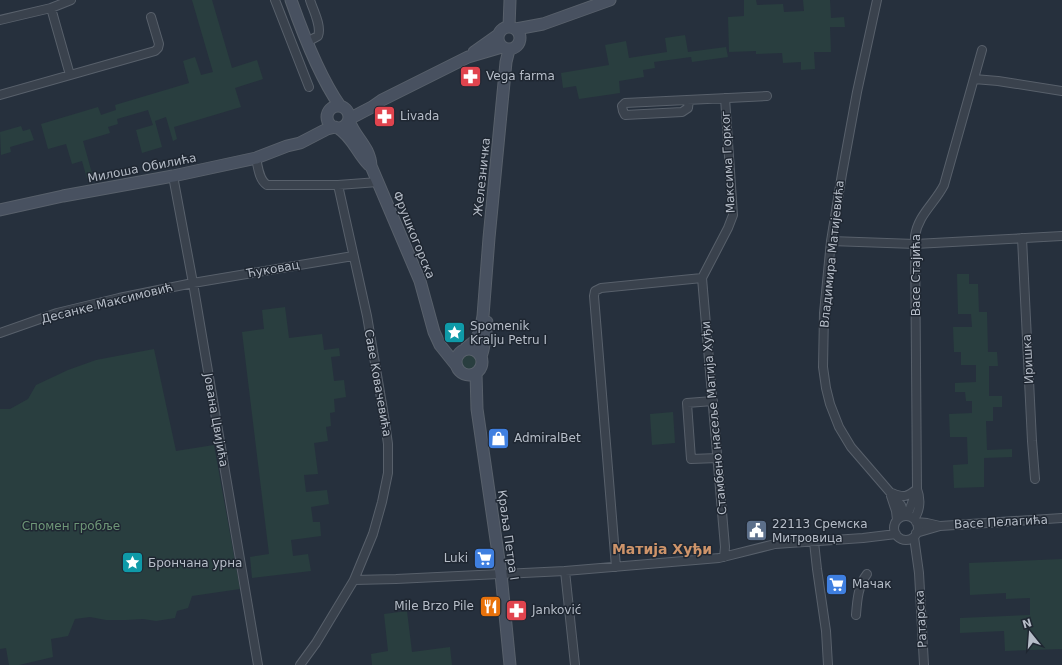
<svg xmlns="http://www.w3.org/2000/svg" width="1062" height="665" viewBox="0 0 1062 665" font-family="'DejaVu Sans',sans-serif">
<style>
.green{fill:#293e3f}
.lines{fill:none;stroke-linecap:round;stroke-linejoin:round}
.street-casing{stroke:#58606b;stroke-width:10}
.secondary-casing{stroke:#58606b;stroke-width:13}
.street{stroke:#3a424d;stroke-width:8}
.secondary{stroke:#485160;stroke-width:11}
.labels{text-anchor:middle;stroke-width:3;stroke-linejoin:round;paint-order:stroke}
.poi-label{font-size:12px;fill:#b6bdc8;stroke:#1f2732;text-anchor:start}
.street-label{font-size:12px;fill:#b6bdc8;stroke:#1f2732}
.park-label{font-size:12px;fill:#6e9777;stroke:#1f2732}
.quarter-label{font-size:14px;font-weight:bold;fill:#ce946a;stroke:#1f2732}
</style>
<rect width="100%" height="100%" fill="#26303d"/>
<path class="green" d="M 192,0 L 212,0 L 232,68 L 257,60 L 263,79 L 235,88 L 241,107 L 174,127 L 177,139 L 173,141 L 166,117 L 155,121 L 162,147 L 142,153 L 136,130 L 153,125 L 148,110 L 117,119 L 118,124 L 108,127 L 110,133 L 83,141 L 93,177 L 87,179 L 82,161 L 72,164 L 66,144 L 48,149 L 41,124 L 98,107 L 101,115 L 116,110 L 115,105 L 189,83 L 183,61 L 195,57 L 201,75 L 213,72 Z
M 744,0 L 756,0 L 757,5 L 783,4 L 784,12 L 804,11 L 803,0 L 830,0 L 831,18 L 844,17 L 845,27 L 830,27 L 831,52 L 814,52 L 815,69 L 801,70 L 801,62 L 783,63 L 782,53 L 756,54 L 756,51 L 729,52 L 728,17 L 744,16 Z
M 685,35 L 688,52 L 726,47 L 728,57 L 692,62 L 691,57 L 654,62 L 655,68 L 643,70 L 644,77 L 619,81 L 620,93 L 579,99 L 576,86 L 563,88 L 561,73 L 609,65 L 605,45 L 626,41 L 629,58 L 667,52 L 665,38 Z
M 21,126 L 23,131 L 30,129 L 34,140 L 10,147 L 11,152 L 1,155 L 0,132 Z
M 957,274 L 969,274 L 969,284 L 978,284 L 979,312 L 987,312 L 988,352 L 997,352 L 998,366 L 989,366 L 989,396 L 1002,396 L 1002,407 L 993,407 L 993,421 L 986,421 L 987,450 L 1012,449 L 1012,457 L 984,458 L 984,487 L 954,488 L 953,465 L 968,464 L 967,437 L 950,437 L 949,414 L 972,413 L 972,401 L 966,401 L 965,392 L 955,392 L 955,383 L 976,382 L 976,365 L 961,365 L 961,352 L 954,352 L 953,327 L 972,327 L 971,314 L 958,314 Z
M 285,307 L 289,338 L 322,334 L 324,350 L 339,348 L 340,356 L 331,357 L 334,381 L 344,380 L 346,397 L 334,399 L 335,412 L 330,413 L 331,426 L 326,427 L 328,441 L 314,443 L 318,474 L 304,475 L 306,492 L 327,490 L 329,504 L 311,507 L 313,522 L 320,522 L 321,536 L 291,540 L 293,556 L 308,554 L 311,571 L 252,578 L 250,557 L 269,554 L 242,332 L 264,329 L 262,310 Z
M 154,349 L 176,451 L 214,445 L 240,589 L 192,596 L 188,608 L 177,611 L 175,618 L 156,621 L 143,619 L 126,620 L 106,620 L 90,617 L 75,619 L 68,636 L 51,639 L 53,657 L 19,665 L 9,665 L 6,648 L 0,649 L 0,409 L 10,409 L 28,399 L 36,385 L 68,370 L 96,360 Z
M460 361a9 9 0 1 1 18 0a9 9 0 1 1-18 0Z
M 673,412 L 675,443 L 652,445 L 650,414 Z
M 1062,559 L 1062,649 L 1005,651 L 1004,631 L 960,633 L 960,618 L 1030,615 L 1030,598 L 1006,599 L 1006,593 L 970,595 L 969,563 Z
M 407,611 L 412,652 L 450,647 L 452,665 L 372,665 L 371,654 L 388,651 L 384,614 Z"/>
<g class="lines">
<defs>
<path id="street" d="M 275,0 L 309,87
M 877,0 L 857,92 L 842,174 L 831,241 L 824,313 L 823,367 L 826,388 L 830,404 L 839,427 L 851,447 L 901,505 L 905,516
M 51,8 L 70,75
M 0,20 L 51,8 L 71,0
M 307,42 L 318,36 C 322,26 313,10 310,0
M 974,79 L 998,81 L 1062,91
M 0,95 L 155,51 L 158,48 L 159,44 L 151,17
M 689,100 L 688,108 L 682,112 L 625,115 L 623,111 L 622,106 L 625,103 L 767,96
M 256,158 C 258,167 259,180 267,185 L 338,185 L 378,182
M 173,176 L 193,283 L 258,665
M 1022,238 L 1032,441 L 1035,479
M 831,241 L 915,244 L 1062,236
M 702,278 L 725,547 L 724,557
M 0,333 L 57,313 L 119,298 L 193,283 L 353,256
M 713,401 L 687,403 L 691,459 L 718,458
M 892,493 C 904,498 907,497 917,489
M 891,496 L 896,511 L 897,520
M 907,516 L 917,490
M894 528a12 12 0 1 1 24 0a12 12 0 1 1-24 0Z
M 914,519 C 920,511 921,499 917,489 L 915,236 C 918,215 935,203 944,185 L 982,50
M 916,522 L 927,523 L 940,526
M 916,533 L 940,526 L 1062,518
M 914,537 L 919,573 L 924,665
M 814,542 L 817,569 L 826,631 L 828,665
M 616,567 L 594,296 L 595,291 L 601,288 L 702,278 L 728,228 L 733,215 L 725,98
M 565,571 L 575,665
M 354,580 L 396,579 L 565,571 L 719,558 L 775,544 L 863,538 L 896,534
M 856,615 C 857,602 858,585 867,574
M 300,665 L 316,643 L 354,580 L 373,534 L 382,502 L 388,473 L 388,444 L 384,416 L 367,316 L 338,185"/>
<path id="secondary" d="M 291,0 C 303,34 319,76 340,106
M498 38a11 11 0 1 1 22 0a11 11 0 1 1-22 0Z
M 509,27 L 510,0
M 516,29 L 543,24 L 610,0
M 474,52 L 498,35
M327 117a11 11 0 1 1 22 0a11 11 0 1 1-22 0Z
M 349,119 L 372,107 L 382,100 L 468,57 L 502,47
M 349,120 C 354,137 370,146 371,166 L 420,281 L 434,332 L 440,345 L 456,365
M 338,128 C 352,136 357,153 369,165
M 0,210 L 63,196 L 173,176 L 256,158 L 287,146 L 300,143 L 327,129 L 335,127
M 466,348 L 475,341 L 480,332 L 483,316 L 489,238 L 506,62 L 509,50
M456 362a13 13 0 1 1 26 0a13 13 0 1 1-26 0Z
M 481,357 C 485,345 486,334 487,322
M 476,373 L 477,409 L 501,574 L 510,665"/>
</defs>
<use href="#street" class="street-casing"/>
<use href="#secondary" class="secondary-casing"/>
<use href="#street" class="street"/>
<use href="#secondary" class="secondary"/>
</g>
<defs>
<symbol id="pharmacy-square" viewBox="-11 -11 22 22"><rect x="-9" y="-9" width="18" height="18" rx="4" fill="#e0444e" stroke="#1f2732"/><path d="M-2-6h4v4h4v4h-4v4h-4v-4h-4v-4h4Z" fill="#fff"/></symbol>
<symbol id="sight-square" viewBox="-11 -11 22 22"><rect x="-9" y="-9" width="18" height="18" rx="4" fill="#0f9aa8" stroke="#1f2732"/><path d="M0-6L1.8-2.2L6-1.7L2.9 1.2L3.7 5.4L0 3.3L-3.7 5.4L-2.9 1.2L-6-1.7L-1.8-2.2Z" fill="#fff"/></symbol>
<symbol id="shop-square" viewBox="-11 -11 22 22"><rect x="-9" y="-9" width="18" height="18" rx="4" fill="#3f7fe0" stroke="#1f2732"/><path d="M-5-2.5h2.3a2.7 3.5 0 0 1 5.4 0H5L5.5 6h-11ZM-1.5-2.5h3a1.5 2.3 0 0 0-3 0Z" fill="#fff"/></symbol>
<symbol id="civic-square" viewBox="-11 -11 22 22"><rect x="-9" y="-9" width="18" height="18" rx="4" fill="#5c6f8a" stroke="#1f2732"/><path d="M-.6-6.5H3V-4.5H.6V-3L4-1V1h2V6H-6V1h2V-1L-.6-3ZM-1.2 2.5V6h2.4V2.5Z" fill="#fff"/></symbol>
<symbol id="supermarket-square" viewBox="-11 -11 22 22"><rect x="-9" y="-9" width="18" height="18" rx="4" fill="#3f7fe0" stroke="#1f2732"/><path d="M-6-5.5h2.5l.6 2H6L4.5 2H-2.5L-4.4-4H-6ZM-1.5 3.2a1.3 1.3 0 1 0 .1 0ZM3 3.2a1.3 1.3 0 1 0 .1 0Z" fill="#fff"/></symbol>
<symbol id="restaurant-square" viewBox="-11 -11 22 22"><rect x="-9" y="-9" width="18" height="18" rx="4" fill="#e8710a" stroke="#1f2732"/><path d="M-5-6h1v4h1v-4h1v4h1v-4h1v5L-1.5 .5V6h-2V.5L-5-1ZM5-6V6H3V1.5H1.5Q1.5-4 5-6Z" fill="#fff"/></symbol>
</defs>
<g fill-rule="evenodd">
<use href="#pharmacy-square" x="458" y="64" width="25" height="25"/>
<use href="#pharmacy-square" x="372" y="104" width="25" height="25"/>
<use href="#sight-square" x="442" y="320" width="25" height="25"/>
<use href="#shop-square" x="486" y="426" width="25" height="25"/>
<use href="#civic-square" x="744" y="518" width="25" height="25"/>
<use href="#supermarket-square" x="472" y="546" width="25" height="25"/>
<use href="#sight-square" x="120" y="550" width="25" height="25"/>
<use href="#supermarket-square" x="824" y="572" width="25" height="25"/>
<use href="#restaurant-square" x="478" y="594" width="25" height="25"/>
<use href="#pharmacy-square" x="504" y="598" width="25" height="25"/>
</g>
<g class="labels">
<g class="poi-label">
<text x="486" y="80">Vega farma</text>
<text x="400" y="120">Livada</text>
<text x="470" y="330">Spomenik<tspan x="470" dy="14">Kralju Petru I</tspan></text>
<text x="514" y="442">AdmiralBet</text>
<text x="772" y="528">22113 Сремска<tspan x="772" dy="14">Митровица</tspan></text>
<text x="468" y="562" text-anchor="end">Luki</text>
<text x="148" y="567">Брончана урна</text>
<text x="852" y="588">Мачак</text>
<text x="474" y="610" text-anchor="end">Mile Brzo Pile</text>
<text x="532" y="614">Janković</text>
</g>
<g class="street-label">
<text transform="translate(728 162) rotate(-93)" y="4">Максима Горког</text>
<text transform="translate(142 168) rotate(-11)" y="4">Милоша Обилића</text>
<text transform="translate(482 177) rotate(-84)" y="4">Железничка</text>
<text transform="translate(414 235) rotate(68)" y="4">Фрушкогорска</text>
<text transform="translate(832 254) rotate(-84)" y="4">Владимира Матијевића</text>
<text transform="translate(273 269) rotate(-10)" y="4">Ћуковац</text>
<text transform="translate(916 275) rotate(-90)" y="4">Васе Стајића</text>
<text transform="translate(107 303) rotate(-14)" y="4">Десанке Максимовић</text>
<text transform="translate(1028 359) rotate(-93)" y="4">Иришка</text>
<text transform="translate(378 383) rotate(80)" y="4">Саве Ковачевића</text>
<text transform="translate(714 418) rotate(-95)" y="4">Стамбено насеље Матија Хуђи</text>
<text transform="translate(216 420) rotate(80)" y="4">Јована Цвијића</text>
<text transform="translate(1001 522) rotate(-3)" y="4">Васе Пелагића</text>
<text transform="translate(508 535) rotate(82)" y="4">Краља Петра I</text>
<text transform="translate(921 619) rotate(-93)" y="4">Ратарска</text>
</g>
<g class="park-label">
<text x="71" y="530">Спомен гробље</text>
</g>
<g class="quarter-label">
<text x="662" y="554">Матија Хуђи</text>
</g>
</g>
<g transform="translate(1030 633) rotate(343)" stroke="#1f2732" stroke-width="3" paint-order="stroke">
<path d="M0-3L7 15L0 10L-7 15Z" fill="#b6bdc8"/>
<text y="-6" font-size="11" font-weight="bold" text-anchor="middle" fill="#b6bdc8">N</text>
</g>
</svg>
